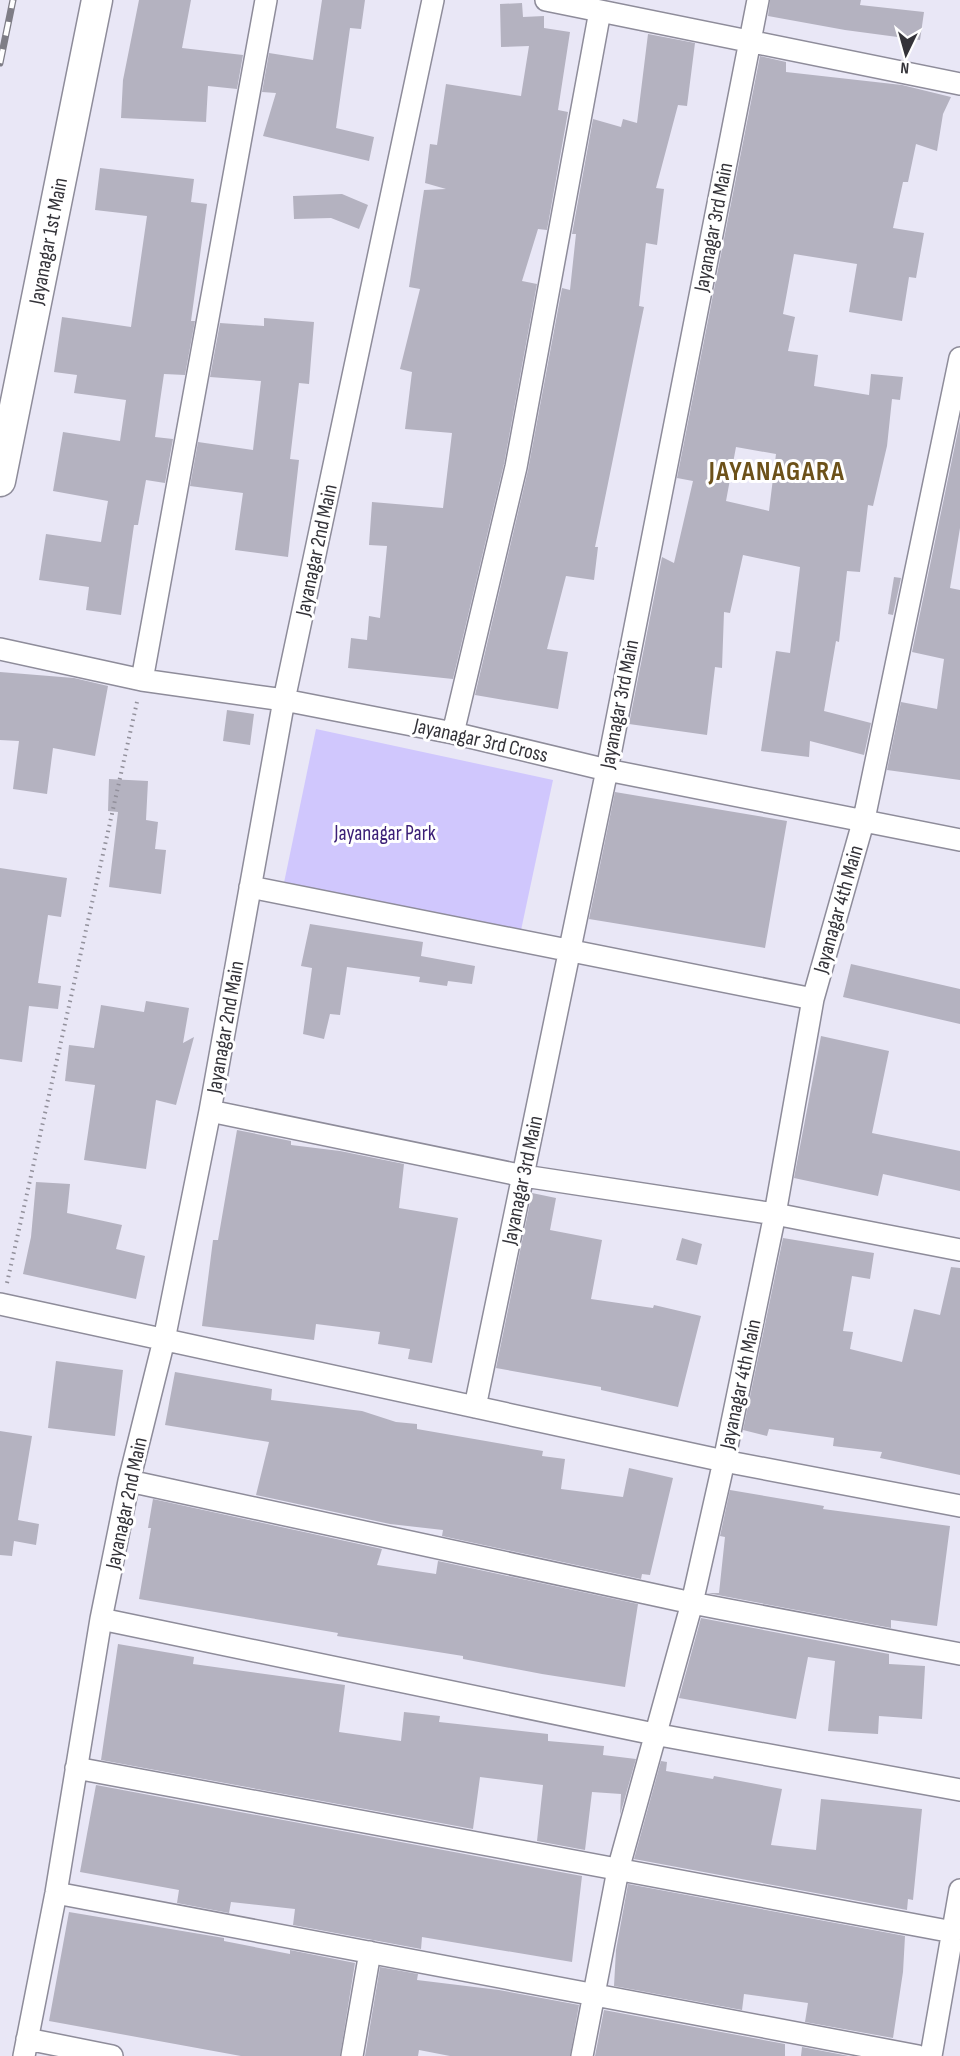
<svg xmlns="http://www.w3.org/2000/svg" width="960" height="2056" viewBox="0 0 960 2056" font-family="'Sofia Sans Condensed',sans-serif">
<style>
.green{fill:#d0c7fd}
.building{fill:#b4b2c0;fill-rule:evenodd}
.lines{fill:none;stroke-linecap:round;stroke-linejoin:round}
.street-casing{stroke:#8e8c9a;stroke-width:24}
.secondary-casing{stroke:#8e8c9a;stroke-width:33}
.path{stroke:#92909b;stroke-width:4;stroke-dasharray:1.5 4.5;stroke-linecap:butt}
.street{stroke:#fff;stroke-width:21}
.secondary{stroke:#fff;stroke-width:30}
.rail-casing{stroke:#7e7d86;stroke-width:7}
.rail{stroke:#fff;stroke-width:4.5;stroke-dasharray:14;stroke-linecap:butt}
.labels{text-anchor:middle;stroke-width:6;stroke-linejoin:round;paint-order:stroke}
.street-label{font-size:21px;fill:#343339;stroke:#fff}
.park-label{font-size:21px;fill:#3c2077;stroke:#fff}
.district-label{font-size:27px;font-weight:bold;letter-spacing:1.5px;fill:#6c5119;stroke:#fff}
</style>
<rect width="100%" height="100%" fill="#e9e7f6"/>
<path class="green" d="M 316,729 L 553,780 L 517,949 L 280,902 Z"/>
<path class="building" d="M 139,0 L 191,0 L 182,48 L 243,55 L 237,89 L 208,86 L 206,122 L 121,118 L 123,80 Z
M 322,0 L 365,0 L 361,29 L 350,28 L 336,128 L 374,137 L 369,161 L 263,136 L 276,93 L 262,92 L 269,53 L 313,60 Z
M 770,0 L 861,0 L 860,5 L 924,12 L 920,40 L 845,30 L 768,16 Z
M 522,3 L 523,17 L 544,16 L 544,28 L 570,32 L 558,110 L 568,112 L 547,230 L 538,229 L 522,281 L 537,284 L 504,464 L 453,679 L 348,668 L 351,638 L 367,640 L 369,616 L 380,618 L 387,546 L 369,545 L 372,502 L 443,508 L 452,433 L 405,429 L 412,372 L 400,369 L 420,289 L 409,287 L 424,190 L 446,189 L 425,183 L 430,144 L 437,145 L 446,84 L 521,96 L 529,46 L 501,47 L 500,4 Z
M 648,34 L 695,43 L 687,106 L 678,105 L 656,188 L 664,189 L 657,245 L 646,243 L 639,306 L 644,307 L 595,547 L 598,547 L 594,580 L 566,576 L 547,649 L 568,652 L 558,709 L 475,695 L 528,470 L 562,288 L 570,290 L 576,234 L 572,234 L 593,119 L 621,127 L 623,119 L 637,123 Z
M 760,56 L 786,62 L 786,72 L 902,85 L 951,97 L 943,114 L 937,151 L 916,144 L 908,182 L 903,182 L 893,228 L 924,233 L 916,278 L 909,277 L 902,321 L 849,312 L 857,264 L 794,254 L 783,314 L 795,317 L 788,351 L 818,355 L 814,386 L 869,395 L 871,374 L 903,377 L 900,400 L 892,399 L 887,446 L 873,506 L 868,505 L 860,572 L 847,571 L 839,642 L 836,641 L 824,711 L 871,723 L 864,755 L 810,741 L 809,757 L 761,751 L 776,651 L 790,653 L 800,567 L 743,555 L 730,613 L 724,612 L 722,668 L 715,667 L 707,735 L 629,724 L 662,557 L 674,563 L 693,481 L 677,478 ZM 736,447 L 776,454 L 769,511 L 726,501 Z
M 100,168 L 194,179 L 191,202 L 207,204 L 191,321 L 195,321 L 185,375 L 164,374 L 160,401 L 155,437 L 173,439 L 165,483 L 146,480 L 138,525 L 134,525 L 121,615 L 86,610 L 89,587 L 39,580 L 46,534 L 101,542 L 108,501 L 53,491 L 63,432 L 120,441 L 126,400 L 74,393 L 77,375 L 54,372 L 62,317 L 131,327 L 147,216 L 95,210 Z
M 342,194 L 368,205 L 359,229 L 331,218 L 294,219 L 293,196 Z
M 264,318 L 314,322 L 309,384 L 299,383 L 290,459 L 299,460 L 288,557 L 235,550 L 243,493 L 190,486 L 198,442 L 253,450 L 261,381 L 210,377 L 220,323 L 264,326 Z
M 960,421 L 960,528 L 950,588 L 960,590 L 960,780 L 887,770 L 901,702 L 937,709 L 944,659 L 912,652 Z
M 894,577 L 901,578 L 893,615 L 888,614 Z
M 0,672 L 74,678 L 108,686 L 95,756 L 53,748 L 47,794 L 13,789 L 19,741 L 0,740 Z
M 227,710 L 254,714 L 250,745 L 223,741 Z
M 109,779 L 148,781 L 146,820 L 158,822 L 155,849 L 166,850 L 161,894 L 109,887 L 118,812 L 108,811 Z
M 615,792 L 787,821 L 765,948 L 589,919 Z
M 0,868 L 67,878 L 61,917 L 48,915 L 38,983 L 61,986 L 58,1009 L 29,1006 L 22,1062 L 0,1059 Z
M 310,924 L 423,942 L 421,956 L 475,966 L 472,984 L 448,981 L 447,986 L 419,982 L 420,977 L 347,967 L 340,1015 L 330,1014 L 324,1039 L 303,1034 L 312,968 L 301,966 Z
M 851,964 L 960,989 L 960,1024 L 843,997 Z
M 146,1001 L 189,1008 L 183,1043 L 194,1037 L 176,1105 L 156,1100 L 146,1169 L 84,1160 L 95,1085 L 65,1081 L 69,1045 L 94,1048 L 101,1005 L 144,1012 Z
M 821,1036 L 889,1051 L 872,1133 L 960,1151 L 960,1191 L 883,1174 L 878,1196 L 794,1178 Z
M 237,1130 L 291,1141 L 291,1145 L 340,1151 L 404,1164 L 399,1208 L 458,1218 L 432,1363 L 408,1359 L 410,1349 L 378,1344 L 380,1332 L 316,1324 L 314,1340 L 202,1326 L 213,1240 L 218,1240 Z
M 36,1182 L 70,1184 L 67,1213 L 122,1225 L 116,1249 L 145,1256 L 136,1299 L 23,1274 L 31,1237 Z
M 532,1193 L 556,1198 L 550,1230 L 602,1240 L 591,1299 L 653,1308 L 654,1305 L 701,1316 L 678,1407 L 601,1390 L 601,1387 L 496,1368 Z
M 682,1238 L 702,1244 L 697,1265 L 676,1260 Z
M 783,1238 L 874,1253 L 870,1279 L 852,1276 L 843,1331 L 853,1332 L 850,1349 L 902,1362 L 914,1309 L 940,1315 L 951,1267 L 960,1268 L 960,1475 L 880,1458 L 882,1452 L 833,1446 L 834,1438 L 769,1429 L 767,1436 L 743,1430 Z
M 56,1361 L 123,1370 L 115,1436 L 48,1428 Z
M 175,1372 L 272,1389 L 271,1400 L 362,1411 L 396,1422 L 417,1424 L 417,1429 L 543,1451 L 542,1456 L 565,1459 L 561,1489 L 623,1497 L 629,1468 L 673,1478 L 650,1575 L 642,1574 L 641,1579 L 442,1536 L 443,1530 L 390,1524 L 256,1495 L 269,1442 L 165,1425 Z
M 0,1431 L 32,1436 L 18,1520 L 39,1524 L 36,1545 L 14,1541 L 12,1556 L 0,1555 Z
M 730,1490 L 824,1506 L 823,1509 L 950,1526 L 937,1626 L 891,1620 L 891,1628 L 707,1593 L 719,1593 L 725,1537 L 720,1536 Z
M 153,1499 L 382,1549 L 377,1565 L 436,1574 L 438,1561 L 638,1604 L 625,1687 L 542,1674 L 463,1659 L 463,1656 L 337,1636 L 338,1633 L 139,1599 L 151,1528 L 148,1528 Z
M 701,1618 L 889,1654 L 889,1664 L 925,1666 L 922,1719 L 879,1716 L 878,1734 L 828,1731 L 835,1661 L 808,1657 L 796,1719 L 679,1698 Z
M 118,1644 L 194,1657 L 193,1664 L 345,1685 L 339,1732 L 401,1741 L 404,1712 L 440,1716 L 439,1722 L 548,1734 L 548,1741 L 604,1746 L 603,1755 L 636,1759 L 620,1815 L 621,1794 L 592,1792 L 585,1850 L 537,1841 L 543,1785 L 480,1777 L 473,1829 L 101,1760 Z
M 661,1761 L 667,1762 L 666,1771 L 713,1779 L 714,1776 L 782,1789 L 771,1845 L 816,1850 L 821,1799 L 922,1809 L 913,1900 L 908,1899 L 907,1910 L 634,1859 Z
M 96,1785 L 582,1876 L 572,1962 L 422,1937 L 421,1949 L 293,1925 L 295,1909 L 231,1902 L 229,1913 L 177,1903 L 179,1890 L 80,1872 Z
M 628,1884 L 905,1936 L 903,1972 L 893,2038 L 805,2022 L 808,2003 L 744,1994 L 742,2010 L 614,1986 L 616,1950 Z
M 69,1912 L 224,1938 L 224,1941 L 290,1954 L 290,1950 L 355,1963 L 340,2056 L 241,2056 L 49,2021 Z
M 380,1967 L 418,1974 L 417,1980 L 499,1990 L 579,2005 L 570,2056 L 450,2056 L 419,2050 L 418,2056 L 365,2056 Z
M 604,2010 L 785,2044 L 785,2056 L 595,2056 Z
M 802,2047 L 849,2056 L 801,2056 Z"/>
<g class="lines">
<defs>
<path id="street" d="M 546,0 L 960,84
M 0,649 L 142,680 L 284,700 L 453,733 L 607,770 L 960,840
M 142,680 L 266,0
M 453,733 L 516,467 L 600,11
M 250,887 L 813,999
M 210,1111 L 524,1176 L 775,1214 L 960,1250
M 0,1304 L 724,1461 L 960,1506
M 475,1407 L 607,770 L 758,0
M 129,1481 L 692,1603 L 960,1654
M 101,1619 L 654,1734 L 960,1790
M 76,1768 L 953,1932
M 56,1893 L 918,2056
M 27,2039 L 112,2056
M 24,2056 L 56,1893 L 101,1619 L 129,1481 L 164,1340 L 210,1111 L 284,700 L 433,0
M 352,2056 L 370,1952
M 582,2056 L 618,1870 L 692,1603 L 724,1461 L 775,1214 L 813,999 L 864,819 L 960,358
M 931,2056 L 960,1890"/>
<path id="secondary" d="M 0,481 L 97,0"/>
</defs>
<use href="#street" class="street-casing"/>
<use href="#secondary" class="secondary-casing"/>
<path class="path" d="M 7,1283 L 137,702"/>
<use href="#street" class="street"/>
<use href="#secondary" class="secondary"/>
<defs>
<path id="rail" d="M 0,63 L 13,0"/>
</defs>
<use href="#rail" class="rail-casing"/>
<use href="#rail" class="rail"/>
</g>
<g class="labels">
<g class="street-label">
<text transform="translate(713 227) rotate(-79)" y="7">Jayanagar 3rd Main</text>
<text transform="translate(48 241) rotate(-79)" y="7">Jayanagar 1st Main</text>
<text transform="translate(316 550) rotate(-78)" y="7">Jayanagar 2nd Main</text>
<text transform="translate(619 704) rotate(-79)" y="7">Jayanagar 3rd Main</text>
<text transform="translate(481 740) rotate(13)" y="7">Jayanagar 3rd Cross</text>
<text transform="translate(838 909) rotate(-74)" y="7">Jayanagar 4th Main</text>
<text transform="translate(225 1027) rotate(-80)" y="7">Jayanagar 2nd Main</text>
<text transform="translate(522 1180) rotate(-78)" y="7">Jayanagar 3rd Main</text>
<text transform="translate(740 1384) rotate(-78)" y="7">Jayanagar 4th Main</text>
<text transform="translate(126 1503) rotate(-78)" y="7">Jayanagar 2nd Main</text>
</g>
<g class="park-label">
<text x="385" y="840">Jayanagar Park</text>
</g>
<g class="district-label">
<text x="777" y="480">JAYANAGARA</text>
</g>
</g>
<g transform="translate(906 54) rotate(185)" stroke="#ffffff" stroke-width="4.5" paint-order="stroke">
<path d="M0-4.5L10 22L0 15L-10 22Z" fill="#343339"/>
<text y="-9" font-size="16" font-weight="bold" text-anchor="middle" fill="#343339">N</text>
</g>
</svg>
